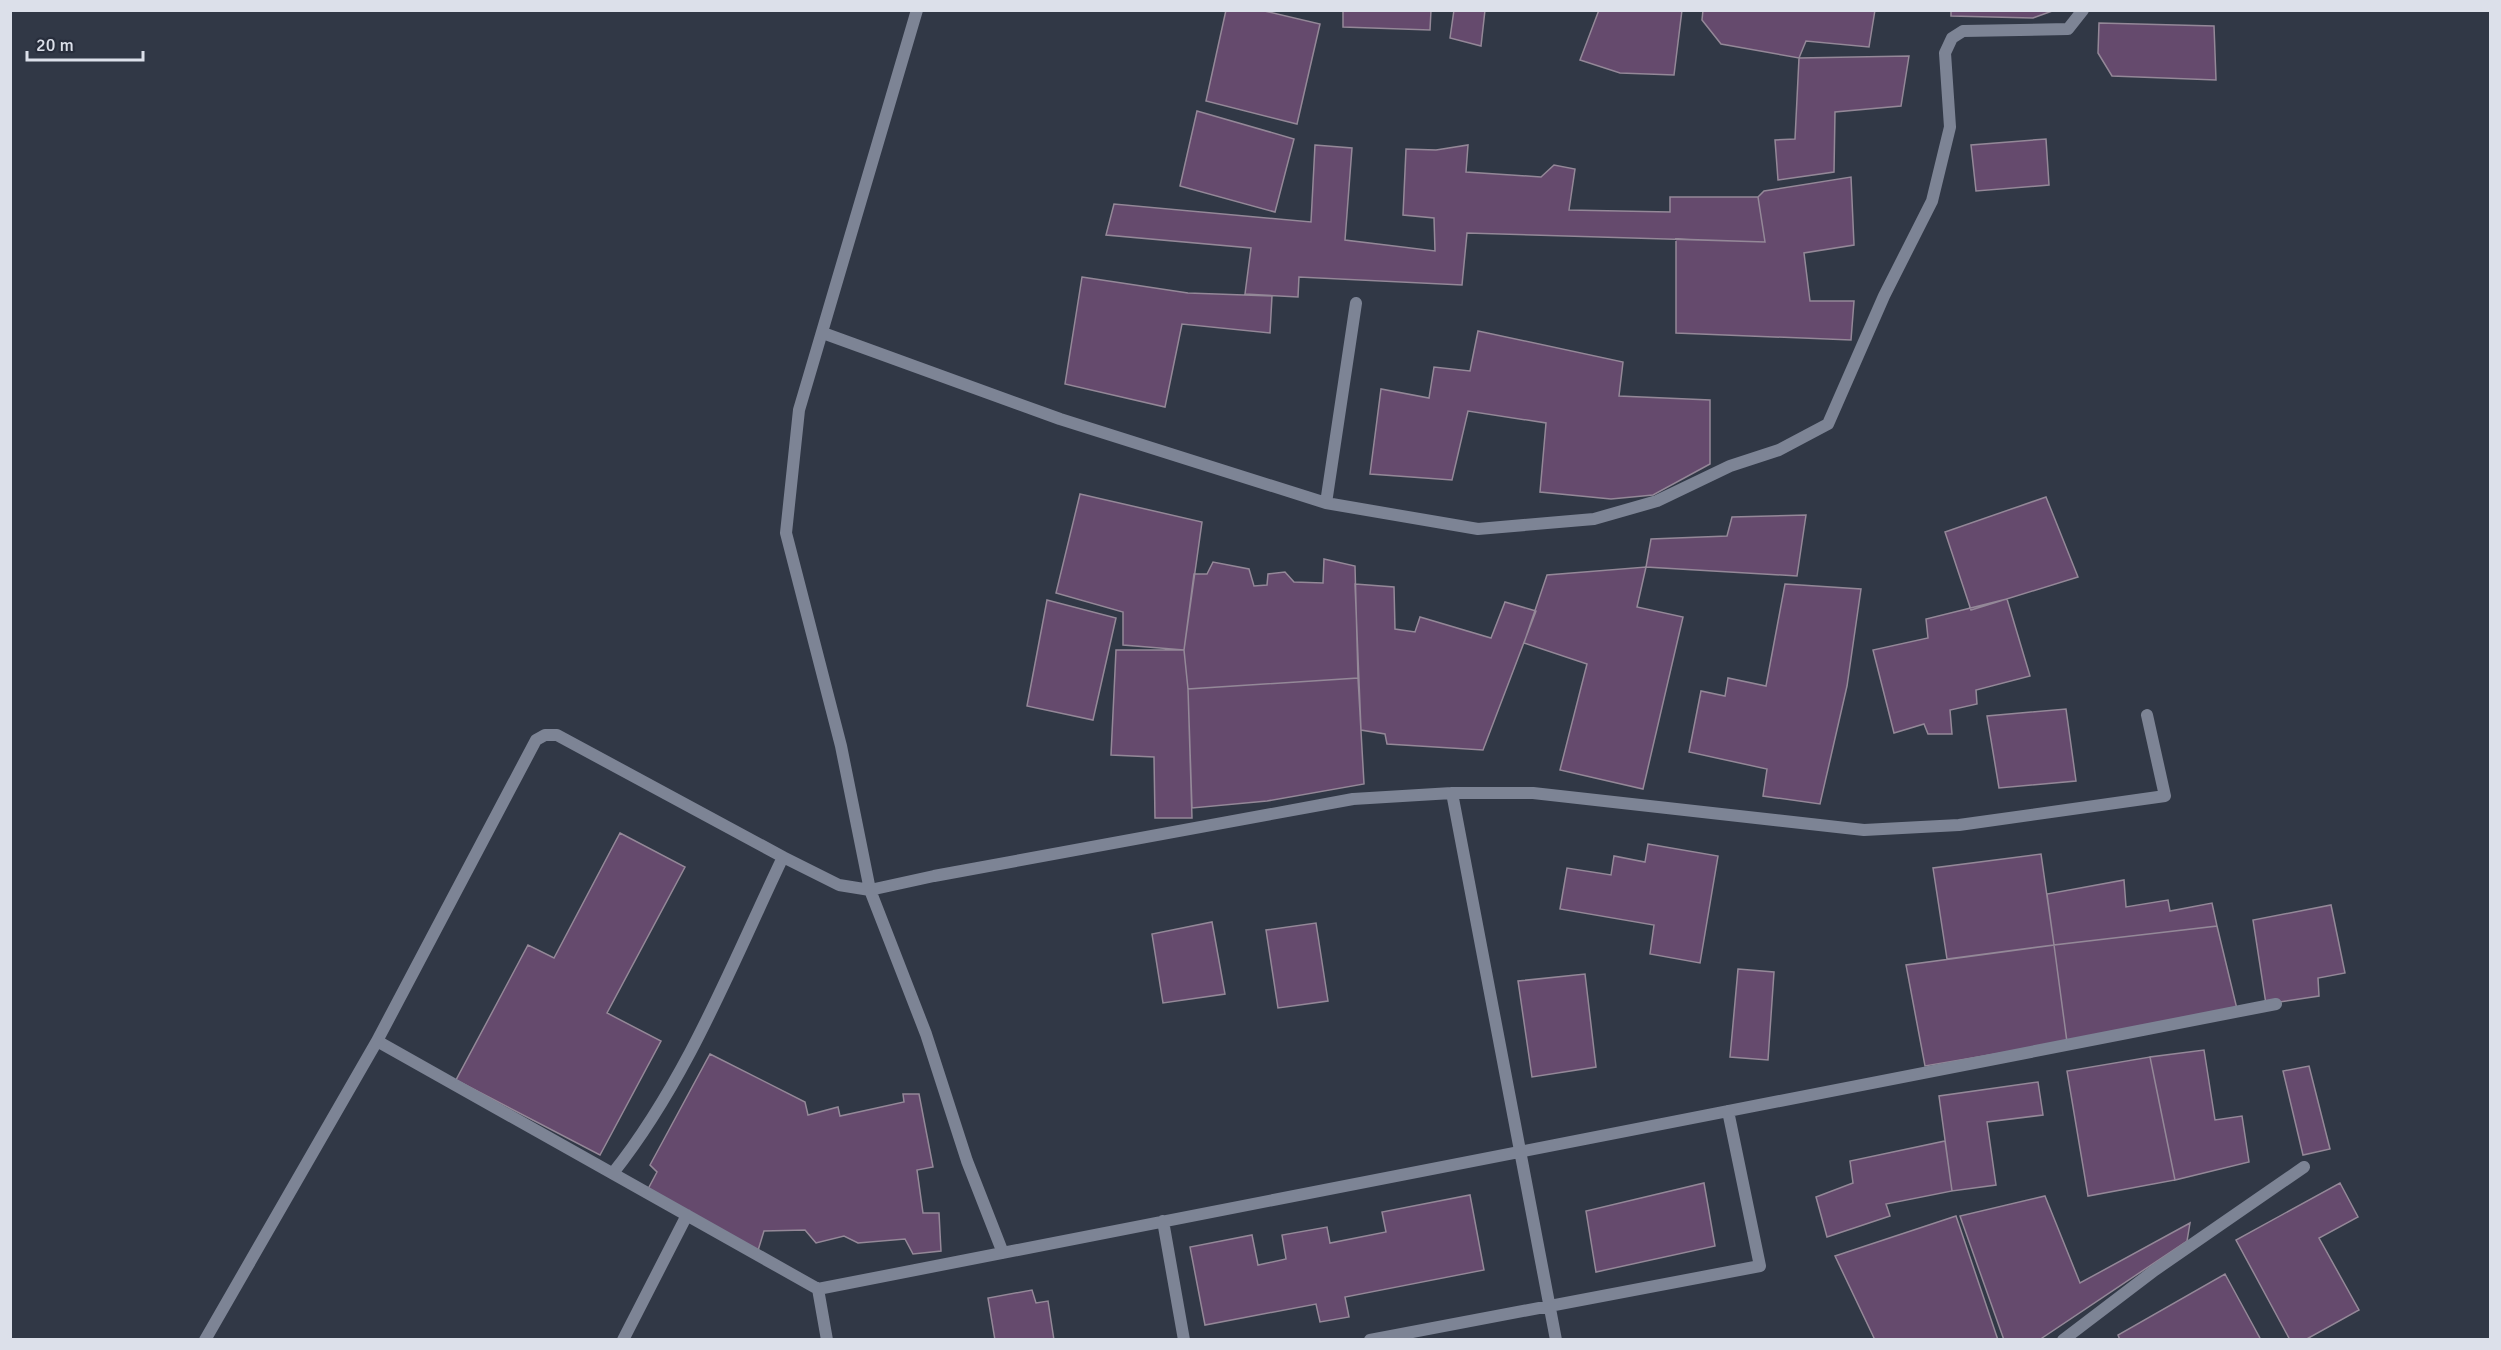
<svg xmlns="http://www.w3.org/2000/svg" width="2501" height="1350" viewBox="0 0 2501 1350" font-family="Signika,sans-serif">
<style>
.building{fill:#654a6d;stroke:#948898;stroke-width:1.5}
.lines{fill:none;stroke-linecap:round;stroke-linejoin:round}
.street{stroke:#7d8495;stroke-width:12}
</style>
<rect width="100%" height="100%" fill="#313846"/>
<path class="building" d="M 1226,10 L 1260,10 L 1320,24 L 1297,124 L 1206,101 Z
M 1343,10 L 1431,10 L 1430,30 L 1343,27 Z
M 1454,10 L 1485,10 L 1481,46 L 1450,38 Z
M 1599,10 L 1682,10 L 1674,75 L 1620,73 L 1580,60 Z
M 1703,10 L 1875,10 L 1869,47 L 1806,41 L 1799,58 L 1721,44 L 1702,20 Z
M 1951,10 L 2055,10 L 2033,18 L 1951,16 Z
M 2099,23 L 2214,26 L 2216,80 L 2112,76 L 2098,53 Z
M 1909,56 L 1901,106 L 1835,112 L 1834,172 L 1778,180 L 1775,140 L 1795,139 L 1799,58 Z
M 1197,111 L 1294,139 L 1275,212 L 1180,186 Z
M 2046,139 L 2049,185 L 1976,191 L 1971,145 Z
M 1315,145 L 1352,148 L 1345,240 L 1435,251 L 1434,218 L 1403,215 L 1406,149 L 1436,150 L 1468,145 L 1466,172 L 1541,177 L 1554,165 L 1575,169 L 1569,210 L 1670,212 L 1670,197 L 1758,197 L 1765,242 L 1467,233 L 1462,285 L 1299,277 L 1298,297 L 1245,294 L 1251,248 L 1106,235 L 1114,204 L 1311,222 Z
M 1851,177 L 1854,245 L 1804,253 L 1810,301 L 1854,301 L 1851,340 L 1676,333 L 1676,239 L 1765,242 L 1758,197 L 1764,191 Z
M 1082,277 L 1188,293 L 1272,296 L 1270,333 L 1182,324 L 1165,407 L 1065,384 Z
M 1478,331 L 1623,362 L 1619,396 L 1710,400 L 1710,464 L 1653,495 L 1611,499 L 1540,492 L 1546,423 L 1468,411 L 1452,480 L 1370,474 L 1381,389 L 1429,398 L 1434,367 L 1470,371 Z
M 1080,494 L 1202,522 L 1184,650 L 1123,645 L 1123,612 L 1056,593 Z
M 2046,497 L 2078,577 L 1971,610 L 1945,532 Z
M 1806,515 L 1797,576 L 1646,567 L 1651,539 L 1727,536 L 1732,517 Z
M 1324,559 L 1355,566 L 1358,678 L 1188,689 L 1184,650 L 1194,574 L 1207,574 L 1213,562 L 1249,569 L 1254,586 L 1267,585 L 1268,574 L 1285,572 L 1294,582 L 1323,583 Z
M 1646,567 L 1637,607 L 1683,617 L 1643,789 L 1560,770 L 1587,664 L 1524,643 L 1547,575 Z
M 1355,584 L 1394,587 L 1395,629 L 1415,632 L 1420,617 L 1491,638 L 1505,602 L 1536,611 L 1483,750 L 1387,744 L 1385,734 L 1361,730 Z
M 1785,584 L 1861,589 L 1847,686 L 1820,804 L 1763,796 L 1767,769 L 1689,752 L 1701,691 L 1725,696 L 1728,678 L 1766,686 Z
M 2007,599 L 2030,676 L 1976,690 L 1977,704 L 1950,710 L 1952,734 L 1928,734 L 1924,724 L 1894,733 L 1873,650 L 1928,638 L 1926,619 Z
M 1047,600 L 1116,618 L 1093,720 L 1027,706 Z
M 1116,650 L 1184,650 L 1188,689 L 1192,818 L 1155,818 L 1154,757 L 1111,755 Z
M 1358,678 L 1364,784 L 1267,801 L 1192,808 L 1188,689 Z
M 2066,709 L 2076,781 L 1999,788 L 1987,716 Z
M 620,833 L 685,867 L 607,1013 L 661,1041 L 600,1155 L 456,1080 L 528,945 L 554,958 Z
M 1648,844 L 1718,856 L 1700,963 L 1650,954 L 1654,925 L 1560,909 L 1567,868 L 1611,875 L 1614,856 L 1645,862 Z
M 2041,854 L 2054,945 L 1947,959 L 1933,868 Z
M 2124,880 L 2126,907 L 2168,900 L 2170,911 L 2212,903 L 2217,926 L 2054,945 L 2047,894 Z
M 2331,905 L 2345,973 L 2318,978 L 2319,996 L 2266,1004 L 2253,920 Z
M 1212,922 L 1225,994 L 1163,1003 L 1152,934 Z
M 1316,923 L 1328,1001 L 1278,1008 L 1266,930 Z
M 2217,926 L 2237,1009 L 2067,1042 L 2054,945 Z
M 2054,945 L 2067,1042 L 1925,1066 L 1906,965 Z
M 1738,969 L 1774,972 L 1768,1060 L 1730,1057 Z
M 1585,974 L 1596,1067 L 1532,1077 L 1518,981 Z
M 2204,1050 L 2215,1120 L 2242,1116 L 2249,1162 L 2175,1180 L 2150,1057 Z
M 710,1054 L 805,1102 L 808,1115 L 838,1107 L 840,1116 L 904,1102 L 903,1094 L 919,1094 L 933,1167 L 917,1170 L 923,1213 L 939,1213 L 941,1251 L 913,1254 L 905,1239 L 858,1243 L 844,1236 L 816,1243 L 805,1230 L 764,1231 L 756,1257 L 647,1191 L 657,1172 L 650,1165 Z
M 2150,1057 L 2175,1180 L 2088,1196 L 2067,1071 Z
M 2309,1066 L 2330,1149 L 2303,1155 L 2283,1071 Z
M 2038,1082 L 2043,1115 L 1987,1122 L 1996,1185 L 1952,1191 L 1939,1096 Z
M 1945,1141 L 1952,1191 L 1886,1204 L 1890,1216 L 1827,1237 L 1816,1197 L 1853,1183 L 1850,1161 Z
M 1704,1183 L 1715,1246 L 1596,1272 L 1586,1211 Z
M 2340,1183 L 2358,1217 L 2319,1238 L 2359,1310 L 2305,1340 L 2290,1340 L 2236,1240 Z
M 1470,1195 L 1484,1270 L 1345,1297 L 1349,1317 L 1320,1322 L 1316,1304 L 1205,1325 L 1190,1247 L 1252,1235 L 1258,1265 L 1286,1259 L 1282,1235 L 1327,1227 L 1330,1243 L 1386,1232 L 1382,1212 Z
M 2045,1196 L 2080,1283 L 2190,1223 L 2187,1241 L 2039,1340 L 2004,1340 L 1960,1216 Z
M 1956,1216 L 1998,1340 L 1875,1340 L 1835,1256 Z
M 2225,1274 L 2261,1340 L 2120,1340 L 2118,1335 Z
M 1032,1290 L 1036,1303 L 1048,1301 L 1054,1340 L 995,1340 L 988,1298 Z"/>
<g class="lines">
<path class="street" d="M 917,10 L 799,410 L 786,533 L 841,746 L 870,890 L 926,1034 L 967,1161 L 1003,1253
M 823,333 L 1060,419 L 1326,503 L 1478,529 L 1594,519 L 1657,501 L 1730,466 L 1779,450 L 1828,424 L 1884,296 L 1932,201 L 1950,127 L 1945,53 L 1952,38 L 1963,31 L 2068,29 L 2083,10
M 1326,503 L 1356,303
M 1452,793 L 1556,1340
M 377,1041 L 818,1289 L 2276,1004
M 613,1173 C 687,1080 732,964 783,857 L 839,885 L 870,890 L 934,876 L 1353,799 L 1452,793 L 1533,793 L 1864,830 L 1959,825 L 2165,796 L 2147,715
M 1163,1221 L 1184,1340
M 818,1289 L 827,1340
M 205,1340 L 377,1041 L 536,740 L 545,735 L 557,735 L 783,857
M 623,1340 L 687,1215
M 1370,1340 L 1760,1266 L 1728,1111
M 2063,1340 L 2155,1270 L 2304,1167"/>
</g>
<rect width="2501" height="1350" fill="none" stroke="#dce0ea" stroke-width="24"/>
<path d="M27 51v9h116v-9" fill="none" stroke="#dce0ea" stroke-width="3"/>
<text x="36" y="51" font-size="18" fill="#dce0ea" stroke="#282e3c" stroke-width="4.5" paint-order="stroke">20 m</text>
</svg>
